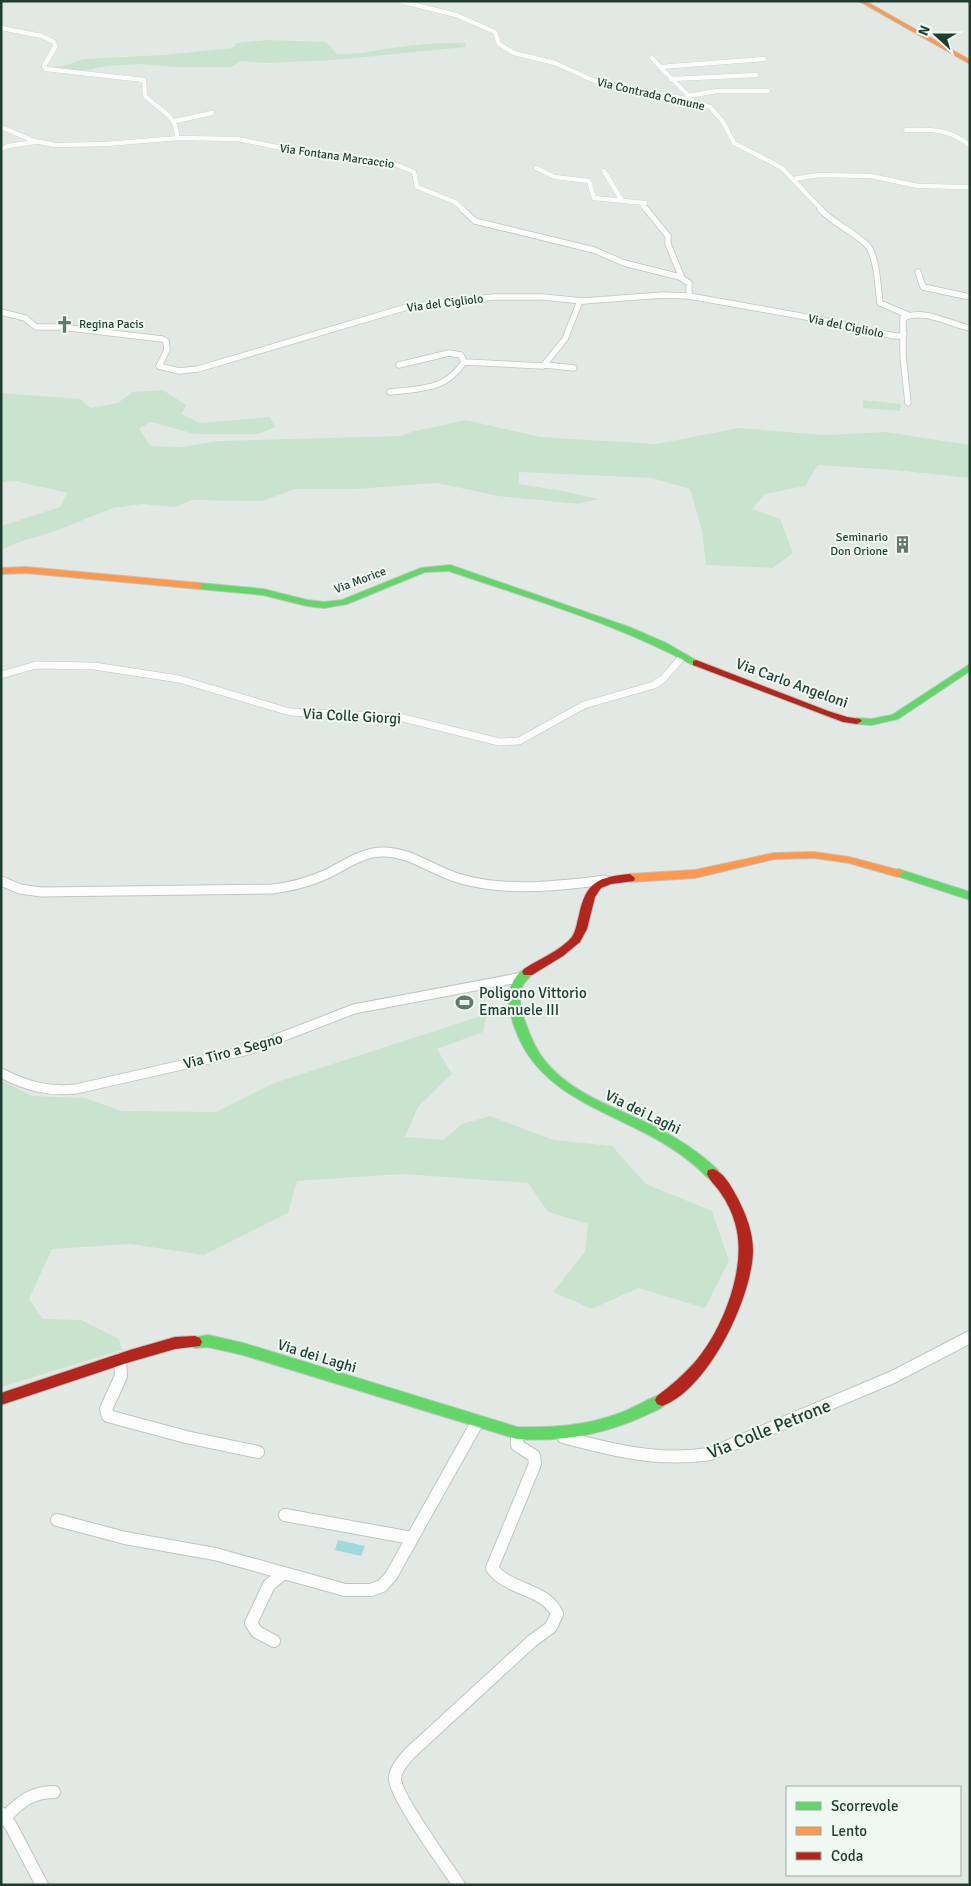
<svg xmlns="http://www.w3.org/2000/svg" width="971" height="1886" viewBox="0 0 971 1886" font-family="Signika,sans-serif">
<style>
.green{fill:#c9e4ce}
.water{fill:#9edadb}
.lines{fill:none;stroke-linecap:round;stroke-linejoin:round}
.street-far4-casing{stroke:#bfc6c2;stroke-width:5}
.street-far3-casing{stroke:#bfc6c2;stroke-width:7}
.street-far2-casing{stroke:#bfc6c2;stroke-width:8}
.street-far1-casing{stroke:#bfc6c2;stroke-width:11}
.street-casing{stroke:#bfc6c2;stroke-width:14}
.fast-casing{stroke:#bbc5c0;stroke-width:2}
.slow-casing{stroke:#bbc5c0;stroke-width:2}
.jam-casing{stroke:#bbc5c0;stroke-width:2}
.street-far4{stroke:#fbfcfb;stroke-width:4.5}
.street-far3{stroke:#fbfcfb;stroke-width:5.5}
.street-far2{stroke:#fbfcfb;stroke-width:7}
.street-far1{stroke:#fbfcfb;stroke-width:9}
.street{stroke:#fbfcfb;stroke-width:12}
.fast{fill:#63d668;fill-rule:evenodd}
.slow{fill:#ff974d;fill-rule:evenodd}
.jam{fill:#b3261e;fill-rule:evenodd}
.labels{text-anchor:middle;stroke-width:4;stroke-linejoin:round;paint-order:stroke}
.far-street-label{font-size:12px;fill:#1e3d31;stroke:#eff8f3}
.far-poi-label{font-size:12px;fill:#1e3d31;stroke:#eff8f3;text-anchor:start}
.street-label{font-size:15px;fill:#1e3d31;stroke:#eff8f3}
.poi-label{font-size:15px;fill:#1e3d31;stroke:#eff8f3;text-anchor:start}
.near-street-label{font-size:18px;fill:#1e3d31;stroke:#eff8f3}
</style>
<rect width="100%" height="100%" fill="#e2e9e5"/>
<path class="green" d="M 267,40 L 326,42 L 337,54 C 356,55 373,51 392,48 C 416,45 441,42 466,43 L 465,47 L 335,60 L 268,63 L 241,61 L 231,67 L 176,67 L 141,64 L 108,66 L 76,72 L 62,71 L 53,67 L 67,65 L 83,59 L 163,55 L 232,48 L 237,43 Z
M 163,390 L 186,405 L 182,414 L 200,423 L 270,417 L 275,427 L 258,434 L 195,434 L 151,422 L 139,428 L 150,446 L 182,447 L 218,441 L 401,436 L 411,432 L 466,420 L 540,437 L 656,444 L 739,428 L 824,435 L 885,432 L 970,445 L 970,478 L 894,470 L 818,465 L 805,486 L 765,494 L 752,509 L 780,519 L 793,553 L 773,568 L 706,565 L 702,531 L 690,489 L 652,478 L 519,472 L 519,484 L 563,491 L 598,499 L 579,504 L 498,496 L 437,483 L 356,489 L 295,489 L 262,501 L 192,500 L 175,507 L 142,504 L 113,508 L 53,532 L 22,541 L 1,550 L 1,526 L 60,507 L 67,493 L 16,481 L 1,482 L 1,393 L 80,399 L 90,408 L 118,403 L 132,392 Z
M 863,400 L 901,404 L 900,411 L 863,408 Z
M 487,1014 L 483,1032 L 437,1049 L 452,1074 L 418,1107 L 405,1137 L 443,1140 L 462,1124 L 490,1116 L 554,1140 L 612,1146 L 646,1184 L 712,1211 L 729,1261 L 705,1308 L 638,1288 L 592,1309 L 553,1292 L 585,1252 L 588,1224 L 548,1212 L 528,1183 L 403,1174 L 297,1181 L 288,1213 L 204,1255 L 130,1244 L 52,1249 L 29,1299 L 43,1319 L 81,1320 L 119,1339 L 122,1350 L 1,1387 L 1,1080 L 32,1096 L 85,1098 L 122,1111 L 216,1112 L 274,1083 Z"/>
<path class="water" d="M 338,1540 L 365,1546 L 361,1556 L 335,1550 Z"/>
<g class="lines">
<defs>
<path id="street-far4" d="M 400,1 L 456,15 L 495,32 L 499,44 L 514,53 L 555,63 L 597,82 L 691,100 L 710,107 L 723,122 L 734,143 L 782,168 L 822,210
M 1,28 L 42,36 L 54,42 L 55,47 L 44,66 L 46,69 L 144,80 L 145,96 C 159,110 178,115 177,138
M 652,58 L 660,67
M 671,79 L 756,75
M 688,96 L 717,91 L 768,91
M 689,100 L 687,94 L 660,67 L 764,59
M 175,121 L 212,113
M 1,127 L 34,141 L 56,145 L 106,144 L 179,138 L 238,139 L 296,151 L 392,163 L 414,172 L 417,187 L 455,202 L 464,210
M 906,130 C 931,129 951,129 970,146
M 1,149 L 8,146 L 35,142
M 536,168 L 555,177 L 589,181 L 594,198 L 645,203 L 643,206 L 647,210
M 604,171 L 621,199
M 793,179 L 819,175 L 871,176 L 918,186 L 970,187"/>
<path id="street-far3" d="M 462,209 L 475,221 L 594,250 L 624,263 L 680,277 L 689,283 L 689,296
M 646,209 L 668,236 L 668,244 L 682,278
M 820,209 C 834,224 853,231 867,245 C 877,255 878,289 880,303 L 908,315
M 918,272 L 923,287 L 970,297
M 1,312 L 25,318 L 36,327 L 61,327 L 162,339 L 166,341 L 167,350 L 159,366 L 179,371 L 198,369 L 407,307 L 493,297 L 543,297 L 583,301 L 663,295 L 689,296 L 812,318 L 894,336 L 902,336 L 904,334
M 399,365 L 449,353 L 461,355 L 464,362
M 545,365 L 574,368
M 390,392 C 421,388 445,391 464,362 L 543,366 L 565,339 L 580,301
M 908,403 L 903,356 L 903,318 C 925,308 948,324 970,328"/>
<path id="street-far2" d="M 1,675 L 36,665 L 94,666 L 179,679 L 290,712 L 399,717 L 499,742 L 519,741 L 584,705 L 654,685 L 663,679 L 682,657"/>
<path id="street-far1" d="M 1,881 L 20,889 L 41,892 L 272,889 C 291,887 309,882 327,874 C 345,865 362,852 383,852 C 412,852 434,872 461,879 C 507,892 559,886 605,880
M 1,1073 C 26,1086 48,1092 76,1089 L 248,1050 L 354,1009 L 523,977"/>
<path id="street" d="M 120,1359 L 121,1376 L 106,1409 L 108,1416 L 186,1437 L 258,1452
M 563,1437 C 612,1450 659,1462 710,1454 L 893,1377 L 970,1337
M 285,1515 L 412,1538
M 57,1520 L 125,1538 L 215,1554 L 345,1590 L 371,1590 L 382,1586 L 391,1576 L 478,1421
M 274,1641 L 257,1632 L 251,1623 L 269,1585 L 284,1573
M 1,1813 L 11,1826 L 42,1885
M 5,1818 C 19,1802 32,1792 54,1792
M 459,1885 C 447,1867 395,1796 395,1779 C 395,1769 403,1761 410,1753 L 532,1641 L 551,1627 L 557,1614 C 546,1588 508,1591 492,1568 L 535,1464 L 534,1456 L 517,1445 L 517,1433"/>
<path id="fast" d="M 450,565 L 629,627 L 666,643 L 701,663 L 696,666 L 693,665 C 616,623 531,599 449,571 L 425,572 L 347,604 L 324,608 L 307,606 L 263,595 L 199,589 L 195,586 L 199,583 L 263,589 L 307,600 L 324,602 L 342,600 L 421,568 Z
M 970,664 L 970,671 L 898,719 L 871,725 L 857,724 L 852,721 L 857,718 L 871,719 L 892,715 Z
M 898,869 L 970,892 L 970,900 L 894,875 L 893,873 Z
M 528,968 L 534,972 C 530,977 525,981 522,987 C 518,999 521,1013 526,1024 C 531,1038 536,1050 545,1061 C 572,1095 618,1108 655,1127 C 679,1139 699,1152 718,1170 L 719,1174 L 718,1178 L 713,1179 L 708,1178 C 690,1159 670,1146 647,1134 C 596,1107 538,1090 516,1031 C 512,1021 509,1010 509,998 C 509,987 516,971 528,968 Z
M 208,1335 L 243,1343 L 517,1427 C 552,1428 586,1426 620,1413 C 634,1408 647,1399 662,1394 L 667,1396 L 669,1400 C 665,1408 652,1412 644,1416 C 602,1435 562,1442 517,1439 L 243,1355 L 208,1347 L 195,1348 L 190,1346 L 188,1342 L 190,1338 Z"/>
<path id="slow" d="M 859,1 L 865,1 L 970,60 L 970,64 Z
M 26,567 L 199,583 L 203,586 L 199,589 L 26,573 L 1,574 L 1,568 Z
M 814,852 L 849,857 L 902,871 L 903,873 L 898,877 L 849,863 L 814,858 L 774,859 L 695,878 L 630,882 L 625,878 L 630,874 L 695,870 L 774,853 Z"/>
<path id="jam" d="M 696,660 L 828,711 L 847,717 L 860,719 L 862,721 L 857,724 L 843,722 L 693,665 L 693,661 Z
M 630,874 L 635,878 L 634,881 L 611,884 L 601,888 L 595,897 L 587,929 L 580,942 L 563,956 L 532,975 L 524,975 L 522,972 L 524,969 C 539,959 560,951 572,937 C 576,931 577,922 579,915 C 586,882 598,877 630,874 Z
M 713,1169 C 724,1172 732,1188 737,1197 C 746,1214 753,1232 753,1251 C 752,1298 708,1390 662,1406 L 657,1404 L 655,1400 L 657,1396 C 671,1386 683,1375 694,1363 C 723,1330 748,1266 735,1223 C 732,1212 727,1202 720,1192 C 716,1186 710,1181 707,1174 L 708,1170 Z
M 195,1336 L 200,1338 L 202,1342 L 200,1346 L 175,1349 L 130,1362 L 1,1405 L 1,1393 L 130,1350 L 175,1337 Z"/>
</defs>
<use href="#street-far4" class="street-far4-casing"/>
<use href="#street-far3" class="street-far3-casing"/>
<use href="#street-far2" class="street-far2-casing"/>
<use href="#street-far1" class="street-far1-casing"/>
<use href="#street" class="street-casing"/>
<use href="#fast" class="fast-casing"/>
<use href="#slow" class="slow-casing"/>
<use href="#jam" class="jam-casing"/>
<use href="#street-far4" class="street-far4"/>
<use href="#street-far3" class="street-far3"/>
<use href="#street-far2" class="street-far2"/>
<use href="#street-far1" class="street-far1"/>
<use href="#street" class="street"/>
<use href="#fast" class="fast"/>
<use href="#slow" class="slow"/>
<use href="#jam" class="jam"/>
</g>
<defs>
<symbol id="church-bare" viewBox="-9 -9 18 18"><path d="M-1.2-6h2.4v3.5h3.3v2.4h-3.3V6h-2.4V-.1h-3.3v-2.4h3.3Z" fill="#637970" stroke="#eff8f3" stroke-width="2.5" paint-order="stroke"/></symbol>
<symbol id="building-bare" viewBox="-9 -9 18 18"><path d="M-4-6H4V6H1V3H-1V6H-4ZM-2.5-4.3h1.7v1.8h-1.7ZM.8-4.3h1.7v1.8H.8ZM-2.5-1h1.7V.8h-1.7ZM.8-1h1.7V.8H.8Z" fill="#637970" stroke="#eff8f3" stroke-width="2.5" paint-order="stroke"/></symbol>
<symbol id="stadium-bare" viewBox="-9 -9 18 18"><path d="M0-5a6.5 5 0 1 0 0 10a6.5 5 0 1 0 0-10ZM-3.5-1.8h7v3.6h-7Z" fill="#637970" stroke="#eff8f3" stroke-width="2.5" paint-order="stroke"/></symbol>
</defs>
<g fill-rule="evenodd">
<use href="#church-bare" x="52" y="312" width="25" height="25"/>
<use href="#building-bare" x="890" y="532" width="25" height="25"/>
<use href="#stadium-bare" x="452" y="990" width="25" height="25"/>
</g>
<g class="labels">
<g class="far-street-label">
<text transform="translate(651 94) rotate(13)" y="4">Via Contrada Comune</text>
<text transform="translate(337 156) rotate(8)" y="4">Via Fontana Marcaccio</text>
<text transform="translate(445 303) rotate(-7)" y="4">Via del Cigliolo</text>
<text transform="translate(846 326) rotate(12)" y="4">Via del Cigliolo</text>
<text transform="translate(360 580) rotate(-21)" y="4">Via Morice</text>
</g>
<g class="far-poi-label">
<text x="79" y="328">Regina Pacis</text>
<text x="888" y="541" text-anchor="end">Seminario<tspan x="888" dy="14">Don Orione</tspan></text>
</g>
<g class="street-label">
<text transform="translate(792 683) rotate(20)" y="5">Via Carlo Angeloni</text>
<text transform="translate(352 716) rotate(3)" y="5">Via Colle Giorgi</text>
<text transform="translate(233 1051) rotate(-15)" y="5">Via Tiro a Segno</text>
<text transform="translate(643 1112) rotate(26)" y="5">Via dei Laghi</text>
<text transform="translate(317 1356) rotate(17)" y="5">Via dei Laghi</text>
</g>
<g class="poi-label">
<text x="479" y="998">Poligono Vittorio<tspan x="479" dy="17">Emanuele III</tspan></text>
</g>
<g class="near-street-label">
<text transform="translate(769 1429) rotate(-22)" y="6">Via Colle Petrone</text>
</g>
</g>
<rect width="971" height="1886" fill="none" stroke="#1e3d31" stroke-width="5"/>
<rect x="786" y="1786" width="175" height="90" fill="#eff8f3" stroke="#9bada5"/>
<rect x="796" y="1802" width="25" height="8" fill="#63d668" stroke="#9bada5"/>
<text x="831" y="1811" font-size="15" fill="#1e3d31">Scorrevole</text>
<rect x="796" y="1827" width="25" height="8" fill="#ff974d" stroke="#9bada5"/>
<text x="831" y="1836" font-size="15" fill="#1e3d31">Lento</text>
<rect x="796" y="1852" width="25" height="8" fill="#b3261e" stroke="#9bada5"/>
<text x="831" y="1861" font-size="15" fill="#1e3d31">Coda</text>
<g transform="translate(936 35) rotate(291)" stroke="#eff8f3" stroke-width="4" paint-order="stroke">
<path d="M0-4L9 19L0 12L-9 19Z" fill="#1e3d31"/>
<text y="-8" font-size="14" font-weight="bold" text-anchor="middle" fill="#1e3d31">N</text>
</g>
</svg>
